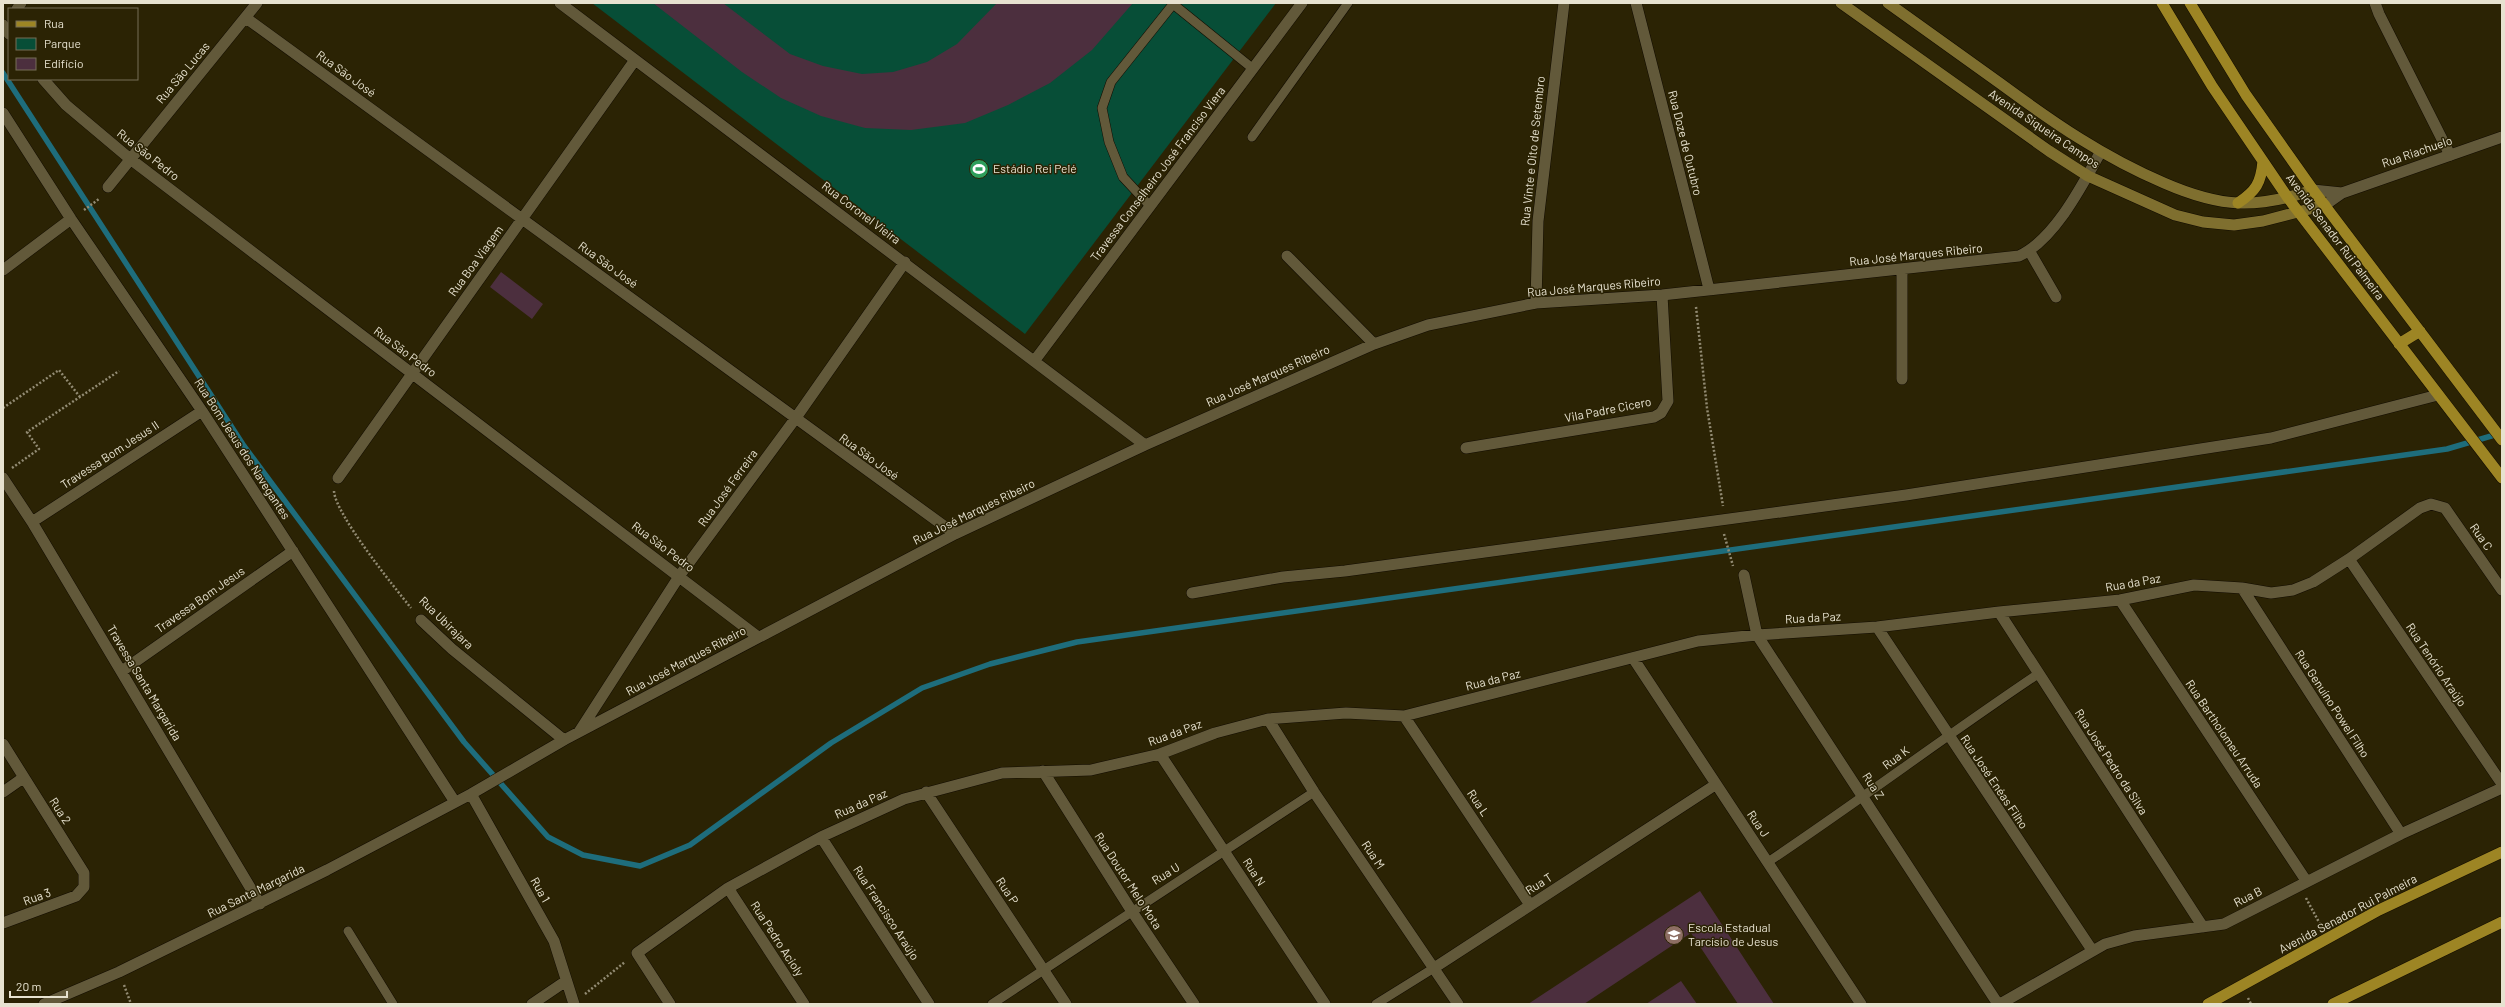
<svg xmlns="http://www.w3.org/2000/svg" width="2505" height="1007" viewBox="0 0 2505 1007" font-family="Barlow,sans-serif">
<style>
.green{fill:#074e37}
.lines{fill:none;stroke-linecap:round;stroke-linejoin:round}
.stream{stroke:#1e6d7c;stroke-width:5.5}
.building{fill:#4c2f3e}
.service-casing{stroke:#120c00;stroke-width:10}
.minor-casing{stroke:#120c00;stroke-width:12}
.tertiary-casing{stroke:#120c00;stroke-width:12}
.secondary-casing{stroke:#120c00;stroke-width:12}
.primary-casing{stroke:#120c00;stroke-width:12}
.path{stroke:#928b73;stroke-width:2.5;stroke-dasharray:2 2;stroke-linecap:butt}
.service{stroke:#62593a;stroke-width:9}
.minor{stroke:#62593a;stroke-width:11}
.tertiary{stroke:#62593a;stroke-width:11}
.secondary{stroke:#7f6f2f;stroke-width:11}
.primary{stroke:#9d8524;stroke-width:11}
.labels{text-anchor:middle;stroke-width:3;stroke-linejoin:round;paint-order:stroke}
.street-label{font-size:12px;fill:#e7e2d0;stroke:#2b2304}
.poi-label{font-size:12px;fill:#e7e2d0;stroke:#2b2304;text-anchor:start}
</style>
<rect width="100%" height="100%" fill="#2b2304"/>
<path class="green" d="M 592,3 L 1276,3 L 1025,334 Z"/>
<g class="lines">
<path class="stream" d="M 3,73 L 244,446 L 464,742 L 548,837 L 583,855 L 640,866 L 690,845 L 831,743 L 922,688 L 990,664 L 1077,642 L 2447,449 L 2498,434"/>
</g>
<path class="building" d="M 653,3 L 723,3 L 790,54 L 823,66 L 862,74 L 893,72 L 927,62 L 957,44 L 997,3 L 1133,3 L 1092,50 L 1050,83 L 1008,105 L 965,123 L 911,130 L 865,128 L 821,116 L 781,98 L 742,72 Z
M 501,272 L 543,304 L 532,319 L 490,287 Z
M 1700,891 L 1774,1004 L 1738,1004 L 1691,933 L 1584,1004 L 1528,1004 Z
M 1681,981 L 1697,1004 L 1646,1004 Z"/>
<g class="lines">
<defs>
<path id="service" d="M 1173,4 L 1252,68
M 1252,137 L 1348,3
M 1150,206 L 1123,177 L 1109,142 L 1102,108 L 1111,82 L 1174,3
M 1768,862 C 1859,801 1947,735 2038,674
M 348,931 L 393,1004
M 992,1004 L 1314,792
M 1376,1004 L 1434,968"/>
<path id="minor" d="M 560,3 L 1145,445
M 1636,3 L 1709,289
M 2375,3 L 2379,14 L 2450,155
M 17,9 L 21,3
M 246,18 L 955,534
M 3,25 L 9,34
M 43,79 L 66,105 L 129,158 L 758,637
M 3,113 L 71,219 L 202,411 L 455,802
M 108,187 L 257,3
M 2030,252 L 2056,297
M 1287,256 L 1374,344
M 3,270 L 71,219
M 1902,270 L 1902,379
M 1536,303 L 1538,221 L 1564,3
M 1035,360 L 1302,3
M 1466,448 L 1654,417 L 1661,413 L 1668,401 L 1662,295
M 3,478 L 32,522 L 260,904
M 338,478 L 635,60
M 32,522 L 202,411
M 2349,559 L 2502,784
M 1744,575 L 1757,635 L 1998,1004
M 2242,588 L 2401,834
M 1192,593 L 1283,577 L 1345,571 L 1906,495 L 2271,438 L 2438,395
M 2120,600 L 2307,882
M 1999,612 L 2203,927
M 421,620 L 452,649 L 564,740
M 1877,627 L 2092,950
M 1633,658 L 1861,1004
M 122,671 L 293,551
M 1404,716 L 1530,905
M 1268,719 L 1314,792 L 1458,1004
M 579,732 L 680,575 L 795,419 L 905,262
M 3,744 L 84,873 L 84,887 L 76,896 L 3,923
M 1160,754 L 1325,1004
M 1043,771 L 1131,910 L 1194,1004
M 3,792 L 23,778
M 926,792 L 1066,1004
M 471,794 L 554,941 L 574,1004
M 821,837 L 929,1004
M 728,888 L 804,1004
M 1434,968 L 1715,785
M 44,1004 L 119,972 L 327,870 L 471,794 L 564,740 L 955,534 L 1145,445 L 1374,344 L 1428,325 L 1536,303 L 1662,295 L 2019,256 C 2054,240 2082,186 2100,153
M 532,1004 L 566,981
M 670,1004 L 637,953 L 728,888 L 821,837 L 904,799 L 1002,773 L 1091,770 L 1160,754 L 1215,733 L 1268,719 L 1346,713 L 1404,716 L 1698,641 L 1757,635 L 1877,627 L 1999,612 L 2120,600 L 2194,585 L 2242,588 L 2271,593 L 2293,590 L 2313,582 L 2349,559 L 2420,508 L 2431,504 L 2445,508 L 2502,590
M 2000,1004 L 2105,944 L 2134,936 L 2224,924 L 2401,834 L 2502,788"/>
<path id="tertiary" d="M 2313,190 L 2342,193
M 2325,205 L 2342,193 L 2502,137"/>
<path id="secondary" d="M 1841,3 L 2049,151 L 2088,176 L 2175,215 L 2203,222 L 2234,225 L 2263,221 L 2325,205
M 1888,3 C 1926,30 1963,57 2001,84 C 2054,123 2103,157 2164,183 C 2187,193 2213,202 2239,203 C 2265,204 2289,198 2313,190"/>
<path id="primary" d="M 2162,3 L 2212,86 L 2288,198 L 2502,478
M 2190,3 L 2246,95 L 2313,190 L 2502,440
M 2238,203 C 2256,191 2261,183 2263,161
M 2399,344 L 2420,331
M 2208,1004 L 2379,910 L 2502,852
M 2333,1004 L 2502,922"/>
</defs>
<use href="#service" class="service-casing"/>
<use href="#minor" class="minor-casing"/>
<use href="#tertiary" class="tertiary-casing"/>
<use href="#secondary" class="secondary-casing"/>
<use href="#primary" class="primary-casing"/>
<path class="path" d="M 84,210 L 99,199
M 1696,307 L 1707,408 L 1723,506
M 3,408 L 59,370 L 80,397
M 12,468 L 39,449 L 27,432 L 119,371
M 334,491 C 335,514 395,588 411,608
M 1724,534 L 1733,566
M 2306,898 L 2321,926
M 124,985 L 131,1004
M 585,994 L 625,962
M 2248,998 L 2251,1004"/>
<use href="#service" class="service"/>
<use href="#minor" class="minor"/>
<use href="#tertiary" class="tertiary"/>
<use href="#secondary" class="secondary"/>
<use href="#primary" class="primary"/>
</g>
<defs>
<symbol id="stadium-disc" viewBox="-11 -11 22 22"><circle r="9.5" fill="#2e9e5b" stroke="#2b2304"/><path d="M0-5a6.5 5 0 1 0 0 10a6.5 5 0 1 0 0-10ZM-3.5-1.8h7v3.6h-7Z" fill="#fff"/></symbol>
<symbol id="school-disc" viewBox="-11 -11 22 22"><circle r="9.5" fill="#8d6e63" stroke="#2b2304"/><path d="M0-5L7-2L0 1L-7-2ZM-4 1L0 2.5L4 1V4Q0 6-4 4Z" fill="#fff"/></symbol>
</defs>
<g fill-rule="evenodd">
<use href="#stadium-disc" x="968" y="158" width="22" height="22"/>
<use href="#school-disc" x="1663" y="924" width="22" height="22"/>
</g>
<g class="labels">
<g class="street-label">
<text transform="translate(183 73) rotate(-50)" y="4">Rua São Lucas</text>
<text transform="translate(346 74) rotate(36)" y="4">Rua São José</text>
<text transform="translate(2044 129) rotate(34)" y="4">Avenida Siqueira Campos</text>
<text transform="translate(1685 143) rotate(76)" y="4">Rua Doze de Outubro</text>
<text transform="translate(1533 151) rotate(-84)" y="4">Rua Vinte e Oito de Setembro</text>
<text transform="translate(2417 152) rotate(-19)" y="4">Rua Riachuelo</text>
<text transform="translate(148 155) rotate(38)" y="4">Rua São Pedro</text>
<text transform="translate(1158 174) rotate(-53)" y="4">Travessa Conselheiro José Franciso Viera</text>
<text transform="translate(861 213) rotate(37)" y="4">Rua Coronel Vieira</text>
<text transform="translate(2335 237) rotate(53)" y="4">Avenida Senador Rui Palmeira</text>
<text transform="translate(1916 255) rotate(-6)" y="4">Rua José Marques Ribeiro</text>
<text transform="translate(476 261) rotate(-54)" y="4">Rua Boa Viagem</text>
<text transform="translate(608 265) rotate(36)" y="4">Rua São José</text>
<text transform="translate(1594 287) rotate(-5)" y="4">Rua José Marques Ribeiro</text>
<text transform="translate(405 352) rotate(37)" y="4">Rua São Pedro</text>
<text transform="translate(1268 376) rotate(-24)" y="4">Rua José Marques Ribeiro</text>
<text transform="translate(1608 410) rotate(-11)" y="4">Vila Padre Cicero</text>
<text transform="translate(242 449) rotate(57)" y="4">Rua Bom Jesus dos Navegantes</text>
<text transform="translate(110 455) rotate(-33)" y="4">Travessa Bom Jesus II</text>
<text transform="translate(869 457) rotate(36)" y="4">Rua São José</text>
<text transform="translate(728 488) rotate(-54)" y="4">Rua José Ferreira</text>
<text transform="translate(974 512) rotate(-26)" y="4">Rua José Marques Ribeiro</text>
<text transform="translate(2481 537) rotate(55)" y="4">Rua C</text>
<text transform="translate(663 547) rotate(37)" y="4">Rua São Pedro</text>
<text transform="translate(2133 583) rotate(-10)" y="4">Rua da Paz</text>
<text transform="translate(200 600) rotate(-35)" y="4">Travessa Bom Jesus</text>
<text transform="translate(1813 618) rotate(-3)" y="4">Rua da Paz</text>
<text transform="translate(446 623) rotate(44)" y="4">Rua Ubirajara</text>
<text transform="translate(686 661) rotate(-28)" y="4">Rua José Marques Ribeiro</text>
<text transform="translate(2436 665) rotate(56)" y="4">Rua Tenório Araújo</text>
<text transform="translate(1493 680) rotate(-14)" y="4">Rua da Paz</text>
<text transform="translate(144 683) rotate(59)" y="4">Travessa Santa Margarida</text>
<text transform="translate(2332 704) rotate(57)" y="4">Rua Genuíno Powel Filho</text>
<text transform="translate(1175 733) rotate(-20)" y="4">Rua da Paz</text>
<text transform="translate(2224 734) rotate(56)" y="4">Rua Bartholomeu Arruda</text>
<text transform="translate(1896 758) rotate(-37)" y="4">Rua K</text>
<text transform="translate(2111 762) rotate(57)" y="4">Rua José Pedro da Silva</text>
<text transform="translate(1994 782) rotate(56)" y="4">Rua José Enéas Filho</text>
<text transform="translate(1873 786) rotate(57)" y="4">Rua Z</text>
<text transform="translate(1478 803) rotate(56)" y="4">Rua L</text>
<text transform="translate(861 804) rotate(-24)" y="4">Rua da Paz</text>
<text transform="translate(60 811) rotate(57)" y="4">Rua 2</text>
<text transform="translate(1758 824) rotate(56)" y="4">Rua J</text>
<text transform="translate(1373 855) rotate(56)" y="4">Rua M</text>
<text transform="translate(1254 872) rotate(57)" y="4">Rua N</text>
<text transform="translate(1166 874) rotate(-32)" y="4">Rua U</text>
<text transform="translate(1128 881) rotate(57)" y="4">Rua Doutor Melo Mota</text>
<text transform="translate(1539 884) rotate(-33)" y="4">Rua T</text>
<text transform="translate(540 890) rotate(61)" y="4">Rua 1</text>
<text transform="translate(256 891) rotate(-26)" y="4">Rua Santa Margarida</text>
<text transform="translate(1007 891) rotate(56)" y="4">Rua P</text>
<text transform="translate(37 897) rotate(-20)" y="4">Rua 3</text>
<text transform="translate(2248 897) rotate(-27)" y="4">Rua B</text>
<text transform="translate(886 913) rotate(57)" y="4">Rua Francisco Araújo</text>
<text transform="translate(2348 914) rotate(-28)" y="4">Avenida Senador Rui Palmeira</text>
<text transform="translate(777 939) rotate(57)" y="4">Rua Pedro Acioly</text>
</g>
<g class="poi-label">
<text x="993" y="173">Estádio Rei Pelé</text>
<text x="1688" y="932">Escola Estadual<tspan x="1688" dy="14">Tarcísio de Jesus</tspan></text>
</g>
</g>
<rect width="2505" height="1007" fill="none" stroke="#e7e2d0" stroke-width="8"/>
<rect x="8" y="8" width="130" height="72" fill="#2b2304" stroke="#766f56"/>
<rect x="16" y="21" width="20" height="6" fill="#9d8524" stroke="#766f56"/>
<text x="44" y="28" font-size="12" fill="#e7e2d0">Rua</text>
<rect x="16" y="38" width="20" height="12" fill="#074e37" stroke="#766f56"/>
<text x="44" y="48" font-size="12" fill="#e7e2d0">Parque</text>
<rect x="16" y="58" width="20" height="12" fill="#4c2f3e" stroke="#766f56"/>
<text x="44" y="68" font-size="12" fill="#e7e2d0">Edifício</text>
<path d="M10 991v6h57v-6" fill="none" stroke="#e7e2d0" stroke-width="2"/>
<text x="16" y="991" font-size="12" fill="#e7e2d0" stroke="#2b2304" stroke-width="3" paint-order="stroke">20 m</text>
</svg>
